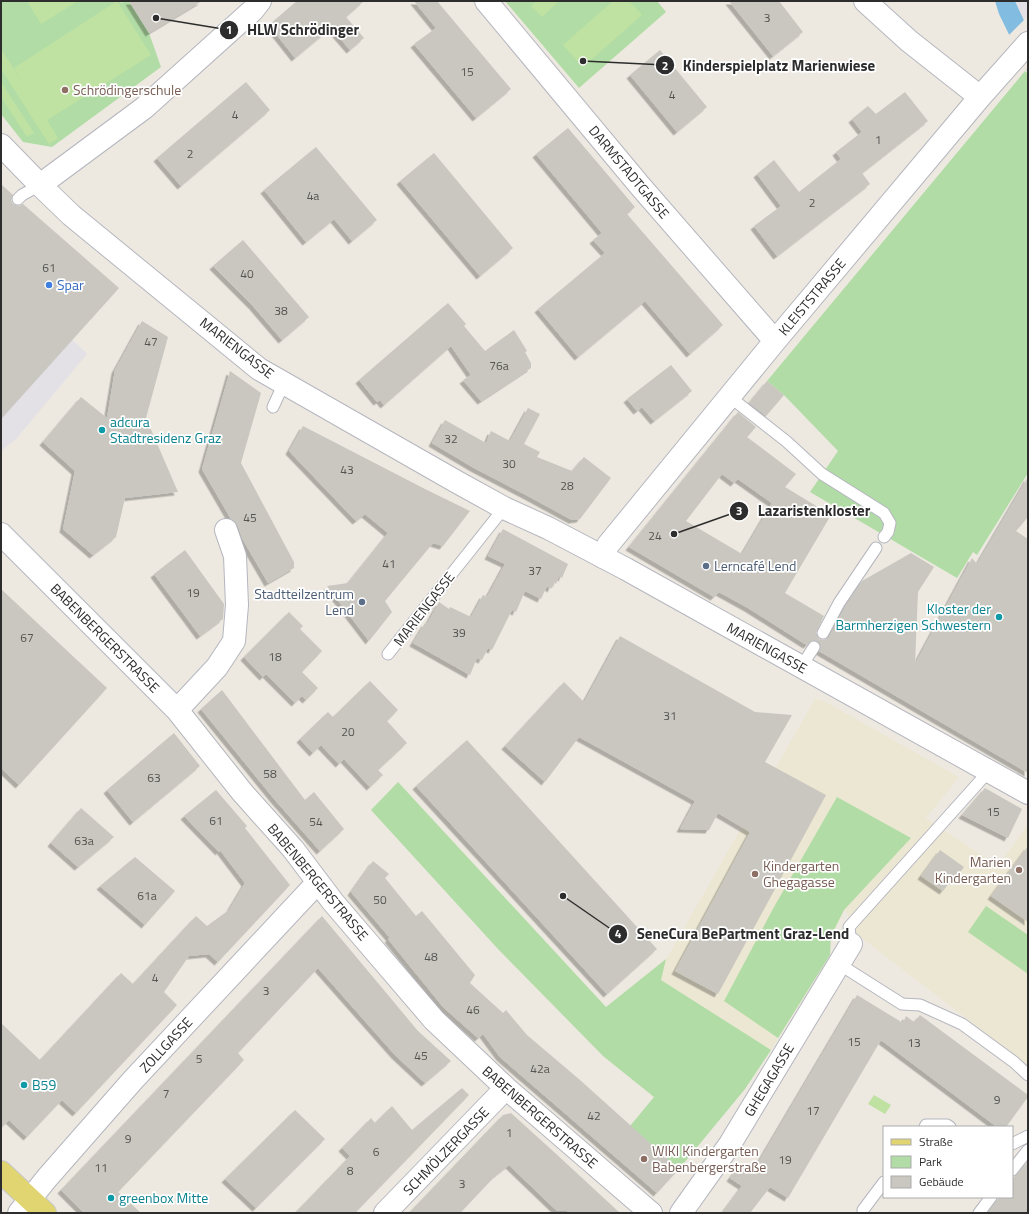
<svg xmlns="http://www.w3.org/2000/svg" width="1029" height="1214" viewBox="0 0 1029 1214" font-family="'Titillium Web',sans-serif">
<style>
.industrial{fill:#e3e1e6}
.education{fill:#ece7d3}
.green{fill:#b1dca5}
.pitch{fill:#bfe2a2}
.water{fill:#82bce1}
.pier{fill:#ede9e1}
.building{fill:#c9c7bf;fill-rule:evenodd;filter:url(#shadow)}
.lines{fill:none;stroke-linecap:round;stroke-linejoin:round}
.service-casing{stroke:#b5b6bf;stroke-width:13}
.minor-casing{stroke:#b5b6bf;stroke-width:24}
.tertiary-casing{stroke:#b5b6bf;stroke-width:24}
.primary-casing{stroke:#c8c8c8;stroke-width:24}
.service{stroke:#fff;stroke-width:11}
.minor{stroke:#fff;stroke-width:22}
.tertiary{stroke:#fff;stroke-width:22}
.primary{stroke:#e1d572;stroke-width:22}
.education-dot{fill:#8d6e63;stroke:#fff;stroke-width:1.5}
.shop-dot{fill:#3f7fe0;stroke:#fff;stroke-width:1.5}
.culture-dot{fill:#0f9aa8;stroke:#fff;stroke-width:1.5}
.service-dot{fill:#5c6f8a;stroke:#fff;stroke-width:1.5}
.labels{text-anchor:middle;stroke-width:3.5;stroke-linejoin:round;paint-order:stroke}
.number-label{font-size:12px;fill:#545452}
.education-label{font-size:14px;fill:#785e54;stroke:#fff;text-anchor:start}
.street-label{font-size:14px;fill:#2d2d2d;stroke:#fff}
.shop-label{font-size:14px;fill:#366cbe;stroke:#fff;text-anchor:start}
.culture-label{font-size:14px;fill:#0d838f;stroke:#fff;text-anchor:start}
.service-label{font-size:14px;fill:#4e5e75;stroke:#fff;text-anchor:start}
.leader{fill:none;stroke:#2d2d2d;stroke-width:1.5}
.callout-dot{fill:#2d2d2d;stroke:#fff;stroke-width:1.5}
.mark-label{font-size:12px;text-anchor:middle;font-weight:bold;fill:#fff}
.callout-label{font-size:15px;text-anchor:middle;font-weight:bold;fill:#2d2d2d;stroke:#fff;stroke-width:3.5;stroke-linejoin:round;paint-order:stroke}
</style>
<defs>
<filter id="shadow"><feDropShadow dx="-3.5" dy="3.5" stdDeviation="0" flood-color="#0004"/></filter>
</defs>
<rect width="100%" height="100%" fill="#ede9e1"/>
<path class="industrial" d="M 1015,1 L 1028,1 L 1028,15 L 1024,20 Z
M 1,270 L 87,354 L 16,439 L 1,451 Z"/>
<path class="education" d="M 815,699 L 824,701 L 959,777 L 926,818 L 998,866 L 1028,824 L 1028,1066 L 858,935 L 845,910 L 831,936 L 830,955 L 771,1050 L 656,977 Z"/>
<path class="green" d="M 1,1 L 120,1 L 121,3 L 125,1 L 129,1 L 149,33 L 161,67 L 52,147 L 23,142 L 1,114 Z
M 505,1 L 657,1 L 666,12 L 579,88 Z
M 1025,71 L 1028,74 L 1028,473 L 977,555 L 973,552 L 957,578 L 810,492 L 838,451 L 784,395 L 767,381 Z
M 398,782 L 606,1007 L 666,959 L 661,980 L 771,1050 L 745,1089 L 679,1169 L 630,1126 L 654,1097 L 603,1056 L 498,949 L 371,810 Z
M 837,797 L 911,838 L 844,910 L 831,936 L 830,955 L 778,1038 L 724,1001 L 774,907 Z
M 986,906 L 1028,935 L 1028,974 L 968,932 Z"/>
<path class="pitch" d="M 27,1 L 78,1 L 41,24 Z
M 117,1 L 151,55 L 47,120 L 58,138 L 49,144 L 1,69 L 1,49 L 36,103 L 14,68 Z
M 537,1 L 559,1 L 542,17 L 531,6 Z
M 613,1 L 629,1 L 642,15 L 583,67 L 563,45 Z
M 1,82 L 34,133 L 27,137 L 1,97 Z
M 874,1095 L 891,1105 L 885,1114 L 868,1104 Z"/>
<path class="water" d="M 995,1 L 1015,1 L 1028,29 L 1028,73 L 999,14 Z"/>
<path class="pier" d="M 1024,20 L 1027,21 L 1028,24 L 1028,69 L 1027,70 L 1023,67 L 1008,36 Z"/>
<path class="building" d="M 129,1 L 202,1 L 149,33 Z
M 297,1 L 364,1 L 346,17 L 364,38 L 350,50 L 331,28 L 295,58 L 269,25 Z
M 414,1 L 437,1 L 511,89 L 476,118 L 414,44 L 436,28 Z
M 729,1 L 779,1 L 803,32 L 773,56 Z
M 660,50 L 707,107 L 677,132 L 630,75 Z
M 246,82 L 270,110 L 181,186 L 157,158 Z
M 905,92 L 928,121 L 862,173 L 870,184 L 777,256 L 754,226 L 781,206 L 757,174 L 774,160 L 799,192 L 841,159 L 836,152 L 862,132 L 852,119 L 868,106 L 876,114 Z
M 568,128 L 635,207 L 627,214 L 723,325 L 690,354 L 645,301 L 578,357 L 538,309 L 605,253 L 593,240 L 602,233 L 536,154 Z
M 316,147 L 377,220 L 352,241 L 334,219 L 306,242 L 264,190 Z
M 434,153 L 513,248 L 480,276 L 400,181 Z
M 1,184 L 13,195 L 11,200 L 13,204 L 19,206 L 23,204 L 119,288 L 1,419 Z
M 243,240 L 309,317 L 282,340 L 253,306 L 213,266 Z
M 448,303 L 466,324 L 464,326 L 485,351 L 514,330 L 527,351 L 525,352 L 531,363 L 531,368 L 481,401 L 463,380 L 471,375 L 451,346 L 384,405 L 380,400 L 377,402 L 359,380 Z
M 142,321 L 168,337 L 146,418 L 178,492 L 125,498 L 116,537 L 93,555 L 63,529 L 75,471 L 43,442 L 81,397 L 107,418 L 115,370 Z
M 671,365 L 692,391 L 654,421 L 642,407 L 637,411 L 627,399 Z
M 230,371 L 261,393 L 241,463 L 294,562 L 294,568 L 268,583 L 242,538 L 238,526 L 234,521 L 231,519 L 202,469 Z
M 767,381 L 784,395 L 766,416 L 749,403 Z
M 528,408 L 540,414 L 524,444 L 540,452 L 537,457 L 572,471 L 584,457 L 611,478 L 580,519 L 572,520 L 526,495 L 474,468 L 432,443 L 445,420 L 486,443 L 491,431 L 510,441 Z
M 738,412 L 756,427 L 747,437 L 796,474 L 785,487 L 831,515 L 785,593 L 824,616 L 816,633 L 819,639 L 824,640 L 829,637 L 845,607 L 862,581 L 911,553 L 934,567 L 918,592 L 915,664 L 972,558 L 977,564 L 1028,477 L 1028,517 L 1016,531 L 1028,539 L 1028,773 L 819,651 L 821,647 L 817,641 L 811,641 L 807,645 L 805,644 L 748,608 L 719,592 L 714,597 L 629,547 ZM 722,474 L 734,483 L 738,479 L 772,503 L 742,554 L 686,521 Z
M 303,426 L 425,489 L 470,511 L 443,546 L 433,543 L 385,601 L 392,612 L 369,641 L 327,586 L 348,583 L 388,533 L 365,514 L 356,521 L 289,451 Z
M 503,529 L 568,564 L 562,578 L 559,576 L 556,584 L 554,582 L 551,589 L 547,586 L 541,599 L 525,591 L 516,612 L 512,610 L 492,650 L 488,648 L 482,660 L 477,658 L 470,675 L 413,643 L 425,623 L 427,624 L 439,602 L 449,609 L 450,607 L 471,617 L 483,595 L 487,597 L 505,564 L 488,556 Z
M 185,550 L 224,604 L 223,619 L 200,636 L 154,574 Z
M 1,589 L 107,688 L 19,785 L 1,768 Z
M 289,612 L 303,626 L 300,629 L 322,651 L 302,672 L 318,688 L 306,700 L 302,696 L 295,703 L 266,674 L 263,677 L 244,657 Z
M 620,636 L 755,712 L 792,715 L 765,762 L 826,795 L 718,994 L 675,971 L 750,832 L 718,813 L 709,830 L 680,829 L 695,801 L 579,737 L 545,782 L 505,746 L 564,682 L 584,702 Z
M 370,681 L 398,710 L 387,721 L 407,743 L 378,770 L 383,775 L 370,787 L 344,759 L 339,764 L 321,745 L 313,753 L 300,739 L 328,712 L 333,717 Z
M 222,690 L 305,800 L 314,792 L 344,829 L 320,851 L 275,800 L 201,709 Z
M 174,733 L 200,766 L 133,822 L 107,790 Z
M 467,740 L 657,949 L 607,994 L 416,786 Z
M 985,788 L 1022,809 L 1008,838 L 962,815 Z
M 216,790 L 247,826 L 245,828 L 290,885 L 218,962 L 209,954 L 189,956 L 164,992 L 177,1005 L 76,1113 L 62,1100 L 27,1137 L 9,1120 L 1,1128 L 1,1023 L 40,1060 L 121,973 L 133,984 L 196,916 L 207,926 L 229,910 L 245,883 L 220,850 L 219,852 L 184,816 Z
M 81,808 L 114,837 L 78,867 L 51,843 Z
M 1028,846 L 1028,922 L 991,896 Z
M 940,850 L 964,867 L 954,881 L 952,879 L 943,891 L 921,876 Z
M 135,857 L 175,891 L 145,925 L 100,886 Z
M 373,861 L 389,874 L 385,878 L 416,916 L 422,911 L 475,975 L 470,983 L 503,1013 L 506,1010 L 527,1035 L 580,1080 L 679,1169 L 657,1193 L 500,1057 L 483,1034 L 478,1038 L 443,1007 L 388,939 L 390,938 L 351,892 Z
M 322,916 L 418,1031 L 451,1061 L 425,1083 L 395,1055 L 318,968 L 238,1053 L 244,1060 L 118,1192 L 141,1213 L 84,1213 L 61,1190 Z
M 857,995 L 903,1023 L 906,1016 L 914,1022 L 920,1015 L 1028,1095 L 1028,1097 L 1006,1127 L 997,1127 L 881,1040 L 788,1198 L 770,1187 L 750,1213 L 722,1213 L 742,1186 L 730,1178 L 740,1164 L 752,1173 Z
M 462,1088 L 469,1095 L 355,1213 L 295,1213 L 350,1156 L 342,1148 L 371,1118 L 375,1123 L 392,1106 L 412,1130 Z
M 295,1110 L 325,1139 L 256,1208 L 225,1179 Z
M 511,1113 L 554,1152 L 620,1213 L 570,1213 L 567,1211 L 557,1211 L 509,1165 L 495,1176 L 460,1213 L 409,1213 L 503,1115 Z
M 1028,1161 L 1028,1213 L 988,1213 L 999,1197 L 1012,1197 L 1012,1180 Z"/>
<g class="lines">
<defs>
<path id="service" d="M 18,199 L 22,195 L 40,185
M 730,397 L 786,441 L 822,474 L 884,513 L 890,523 L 888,532 L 884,537
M 273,407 L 284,383
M 823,633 L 839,603 L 876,548
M 388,654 L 504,508
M 801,667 L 814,647
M 851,944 L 849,927 L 989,771
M 839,964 L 902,1004 L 920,1005 L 962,1024 L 1014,1062 L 1028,1075
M 925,1127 L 926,1125 L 947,1125 L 950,1127
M 1012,1144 L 1028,1136
M 1012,1170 L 1028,1150
M 863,1210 L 884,1182
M 979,1213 L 991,1197"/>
<path id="minor" d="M 486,1 L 641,187 L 775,341
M 865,1 L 909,41 L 980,97
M 40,185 L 144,108 L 253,10 L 260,1
M 1,534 L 177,710 L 242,792 L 293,849 L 333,902 L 434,1020 L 506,1088 L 651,1213
M 603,557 L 608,545 L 775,341 L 980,97 L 1028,43
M 177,710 L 217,667 L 234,641 L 237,605 L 235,556 L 226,530
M 19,1213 L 47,1178 L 133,1080 L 318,882
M 385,1213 L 506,1088
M 681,1213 L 730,1144 L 851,944"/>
<path id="tertiary" d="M 1,145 L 40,185 L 71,215 L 259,369 L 457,482 L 504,508 L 548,528 L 626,569 L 1028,793"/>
<path id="primary" d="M 1,1172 L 45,1213"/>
</defs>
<use href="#service" class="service-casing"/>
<use href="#minor" class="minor-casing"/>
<use href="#tertiary" class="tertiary-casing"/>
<use href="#primary" class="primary-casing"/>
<use href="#service" class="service"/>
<use href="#minor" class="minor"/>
<use href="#tertiary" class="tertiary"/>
<use href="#primary" class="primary"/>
</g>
<g class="education-dot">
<circle cx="65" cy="90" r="4"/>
<circle cx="1019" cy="870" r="4"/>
<circle cx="755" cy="874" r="4"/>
<circle cx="644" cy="1159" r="4"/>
</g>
<circle class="shop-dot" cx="49" cy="285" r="4"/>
<g class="culture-dot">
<circle cx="102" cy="430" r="4"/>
<circle cx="999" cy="617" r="4"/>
<circle cx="24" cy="1085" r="4"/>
<circle cx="111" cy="1198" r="4"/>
</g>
<g class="service-dot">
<circle cx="706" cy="566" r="4"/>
<circle cx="362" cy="602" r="4"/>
</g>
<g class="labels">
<g class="number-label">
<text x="767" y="22">3</text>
<text x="467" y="76">15</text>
<text x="672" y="99">4</text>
<text x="235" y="119">4</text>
<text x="878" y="144">1</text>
<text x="190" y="158">2</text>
<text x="313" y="200">4a</text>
<text x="812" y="207">2</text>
<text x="49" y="272">61</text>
<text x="247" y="278">40</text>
<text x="281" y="315">38</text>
<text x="151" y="346">47</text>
<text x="499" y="370">76a</text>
<text x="451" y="443">32</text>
<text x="509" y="468">30</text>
<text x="347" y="474">43</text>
<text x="567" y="490">28</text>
<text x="250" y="522">45</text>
<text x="655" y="540">24</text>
<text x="389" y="568">41</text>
<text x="535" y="575">37</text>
<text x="193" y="597">19</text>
<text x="459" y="637">39</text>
<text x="27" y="642">67</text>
<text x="275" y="661">18</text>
<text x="670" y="720">31</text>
<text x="348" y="736">20</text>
<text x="270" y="778">58</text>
<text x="154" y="782">63</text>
<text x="993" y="816">15</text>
<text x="216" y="825">61</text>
<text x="316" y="826">54</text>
<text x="84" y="845">63a</text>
<text x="147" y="900">61a</text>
<text x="380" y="904">50</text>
<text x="431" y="961">48</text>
<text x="155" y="982">4</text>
<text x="266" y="995">3</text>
<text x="473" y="1014">46</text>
<text x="854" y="1046">15</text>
<text x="914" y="1047">13</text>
<text x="421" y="1060">45</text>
<text x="199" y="1063">5</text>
<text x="540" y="1073">42a</text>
<text x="166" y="1098">7</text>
<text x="997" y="1104">9</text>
<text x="813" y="1115">17</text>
<text x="594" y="1120">42</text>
<text x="509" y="1137">1</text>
<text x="128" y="1143">9</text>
<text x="376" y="1156">6</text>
<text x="785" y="1164">19</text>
<text x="101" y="1172">11</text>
<text x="350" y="1175">8</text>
<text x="462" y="1188">3</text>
</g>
<g class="education-label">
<text x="73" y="95">Schrödingerschule</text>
<text x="1011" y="867" text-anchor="end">Marien<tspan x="1011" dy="16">Kindergarten</tspan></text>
<text x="763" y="871">Kindergarten<tspan x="763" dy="16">Ghegagasse</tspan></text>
<text x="652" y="1156">WIKI Kindergarten<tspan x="652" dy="16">Babenbergerstraße</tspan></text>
</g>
<g class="street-label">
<text transform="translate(629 172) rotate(50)" y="5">DARMSTADTGASSE</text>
<text transform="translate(812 297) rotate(-50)" y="5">KLEISTSTRASSE</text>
<text transform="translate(237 348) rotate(38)" y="5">MARIENGASSE</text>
<text transform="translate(424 609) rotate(-52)" y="5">MARIENGASSE</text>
<text transform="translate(105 638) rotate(45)" y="5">BABENBERGERSTRASSE</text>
<text transform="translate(767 648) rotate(29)" y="5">MARIENGASSE</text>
<text transform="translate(318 882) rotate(50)" y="5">BABENBERGERSTRASSE</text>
<text transform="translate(166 1045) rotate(-47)" y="5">ZOLLGASSE</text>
<text transform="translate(769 1080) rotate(-59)" y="5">GHEGAGASSE</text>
<text transform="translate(540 1117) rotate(41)" y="5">BABENBERGERSTRASSE</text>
<text transform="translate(446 1151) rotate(-46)" y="5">SCHMÖLZERGASSE</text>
</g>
<g class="shop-label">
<text x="57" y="290">Spar</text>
</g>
<g class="culture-label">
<text x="110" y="427">adcura<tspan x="110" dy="16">Stadtresidenz Graz</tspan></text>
<text x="991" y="614" text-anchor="end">Kloster der<tspan x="991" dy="16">Barmherzigen Schwestern</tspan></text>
<text x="32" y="1090">B59</text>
<text x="119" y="1203">greenbox Mitte</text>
</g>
<g class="service-label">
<text x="714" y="571">Lerncafé Lend</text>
<text x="354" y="599" text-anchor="end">Stadtteilzentrum<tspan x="354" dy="16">Lend</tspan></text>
</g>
</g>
<path class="leader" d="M156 18L229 30M583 61L665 65M674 534L739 511M563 896L618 934"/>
<g class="callout-dot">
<circle cx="156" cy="18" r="4"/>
<circle cx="583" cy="61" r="4"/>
<circle cx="674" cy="534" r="4"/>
<circle cx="563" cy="896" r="4"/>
<circle cx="229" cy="30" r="10"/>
<circle cx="665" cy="65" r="10"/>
<circle cx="739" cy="511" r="10"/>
<circle cx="618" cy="934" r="10"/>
</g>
<g class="mark-label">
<text x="229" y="34">1</text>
<text x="665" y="70">2</text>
<text x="739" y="515">3</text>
<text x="618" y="938">4</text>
</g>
<g class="callout-label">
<text x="303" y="35">HLW Schrödinger</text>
<text x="779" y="71">Kinderspielplatz Marienwiese</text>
<text x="814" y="516">Lazaristenkloster</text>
<text x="743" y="939">SeneCura BePartment Graz-Lend</text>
</g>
<rect width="1029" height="1214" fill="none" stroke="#2d2d2d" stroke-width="4"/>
<rect x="883" y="1126" width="130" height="72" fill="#ffffff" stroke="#ababab"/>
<rect x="891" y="1139" width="20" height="6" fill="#e1d572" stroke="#ababab"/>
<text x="919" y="1146" font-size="12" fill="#2d2d2d">Straße</text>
<rect x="891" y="1156" width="20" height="12" fill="#b1dca5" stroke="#ababab"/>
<text x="919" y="1166" font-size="12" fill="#2d2d2d">Park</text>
<rect x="891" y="1176" width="20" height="12" fill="#c9c7bf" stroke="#ababab"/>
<text x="919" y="1186" font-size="12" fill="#2d2d2d">Gebäude</text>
</svg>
